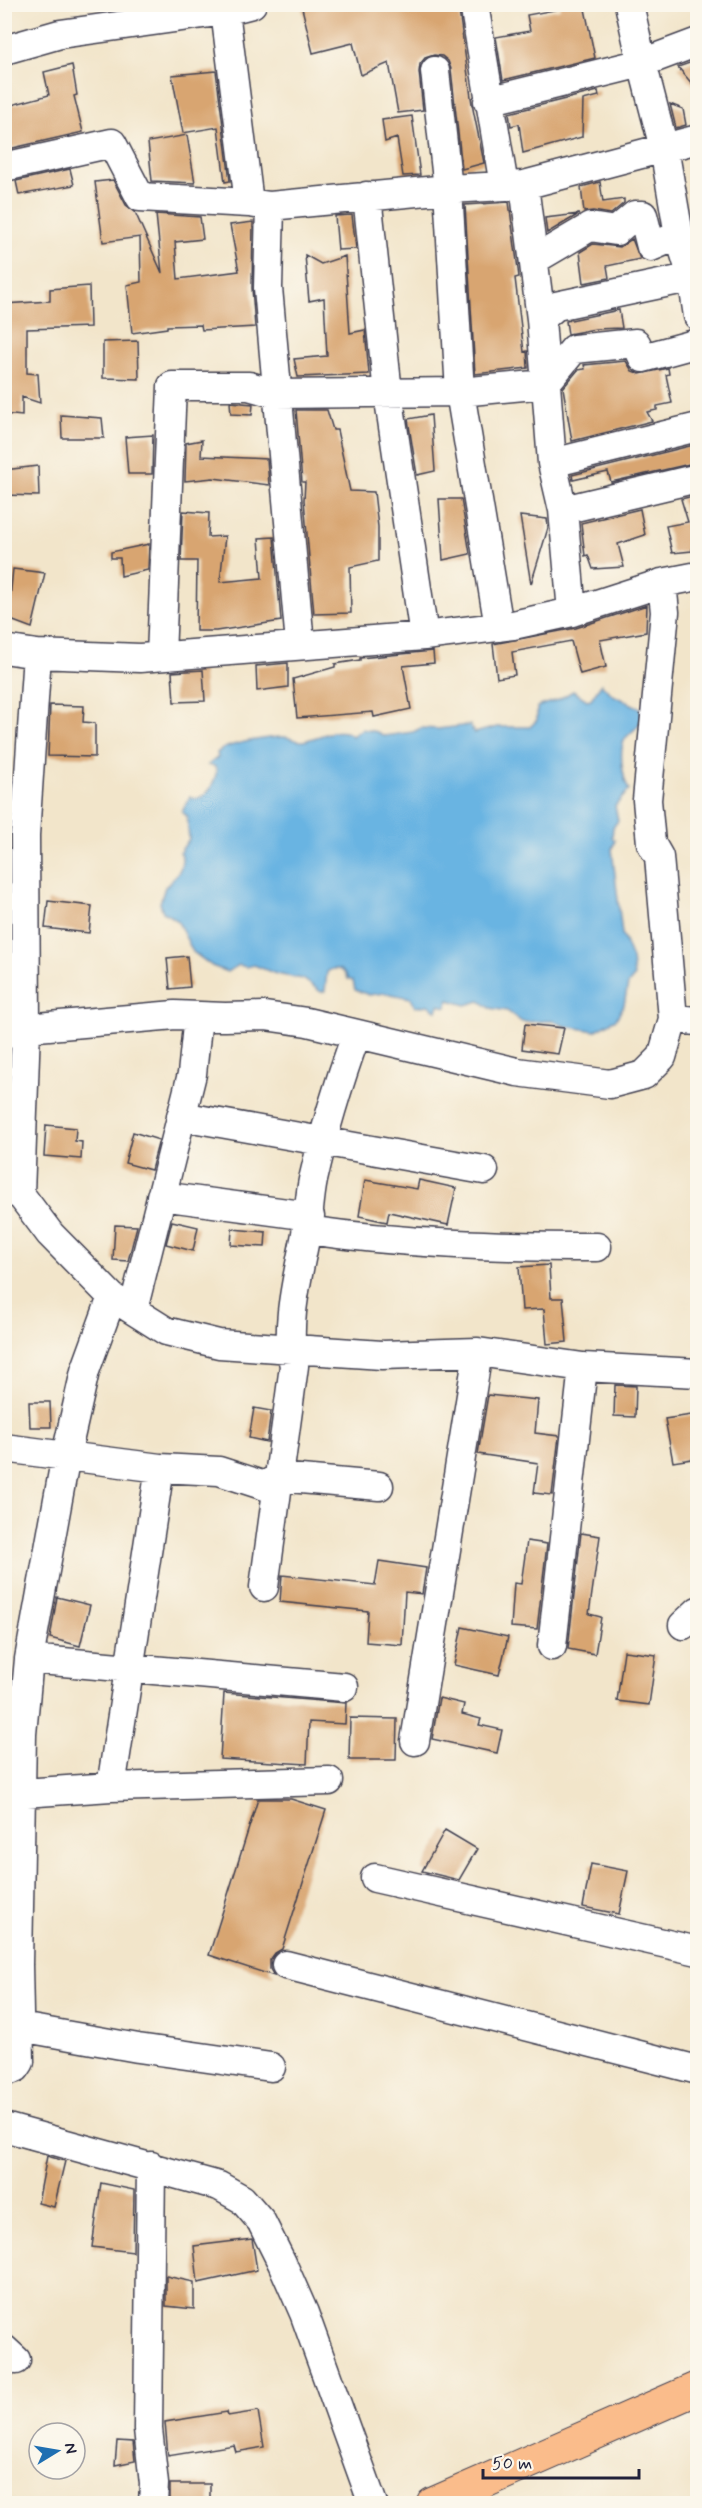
<svg xmlns="http://www.w3.org/2000/svg" width="702" height="2508" viewBox="0 0 702 2508" font-family="Mynerve,sans-serif">
<style>
.water{fill:#69b4e2;stroke:#466b8e;stroke-width:1.5}
.building{fill:#d8a571}
.lines{fill:none;stroke-linecap:round;stroke-linejoin:round}
.minor-casing{stroke:#413f50;stroke-width:31}
.major-casing{stroke:#413f50;stroke-width:35}
.minor{stroke:#fff;stroke-width:28}
.major{stroke:#fabc8b;stroke-width:33}
</style>
<rect width="100%" height="100%" fill="#fbf7ec"/>
<filter id="ink" filterUnits="userSpaceOnUse"><feTurbulence type="fractalNoise" baseFrequency=".0167" numOctaves="2"/><feDisplacementMap in="SourceGraphic" scale="12" xChannelSelector="R" yChannelSelector="G"/><feConvolveMatrix kernelMatrix="1 2 1 2 8 2 1 2 1" color-interpolation-filters="sRGB"/></filter>
<filter id="wash" filterUnits="userSpaceOnUse"><feTurbulence type="fractalNoise" baseFrequency=".008" numOctaves="4" result="noise"/><feDisplacementMap in="SourceGraphic" scale="24" xChannelSelector="R" yChannelSelector="G"/><feGaussianBlur stdDeviation="1.35" result="paint"/><feColorMatrix in="noise" values="0 0 0 0 0 0 0 0 0 0 0 0 0 0 0 0 0 1.4 0 .05"/><feComposite in="paint" operator="in"/></filter>
<g filter="url(#wash)">
<rect width="100%" height="100%" fill="#f2e5ca"/>
<path class="water" d="M 601,684 L 613,695 L 640,708 C 645,727 634,727 625,739 C 618,751 623,779 629,790 L 615,806 L 618,821 L 613,827 L 612,838 L 615,840 L 612,849 L 622,934 L 632,959 L 634,977 L 628,984 L 624,1005 L 616,1019 L 595,1031 L 565,1026 L 553,1021 L 522,1022 L 507,1011 L 490,1008 L 480,1001 L 466,1005 L 449,1000 L 446,1007 L 439,1005 L 437,1011 L 428,1005 L 415,1007 L 411,998 L 385,993 L 369,995 L 355,990 L 353,981 L 348,979 C 345,970 335,965 327,972 L 325,991 L 321,992 L 303,979 L 276,974 L 254,965 L 246,967 L 239,965 L 227,972 L 212,966 L 193,952 L 177,920 L 163,912 L 160,903 L 165,887 C 174,878 188,866 180,852 L 189,839 L 187,816 L 182,812 L 190,797 C 206,804 214,784 217,770 L 214,766 L 208,765 L 218,757 L 217,753 C 226,743 270,737 284,737 C 291,737 296,742 303,741 C 317,739 341,724 352,736 L 362,729 L 377,732 L 384,736 L 413,732 L 421,728 L 438,729 L 470,725 L 474,733 L 497,727 L 530,727 L 537,720 L 537,707 L 558,700 L 573,691 L 587,700 L 591,699 Z"/>
<g id="blocks">
<path class="building" d="M 301,4 L 458,4 L 472,104 L 484,163 L 462,169 L 451,69 L 448,61 L 442,56 L 434,55 L 425,58 L 420,64 L 419,72 L 423,110 L 398,113 L 389,63 L 361,75 L 353,43 L 313,53 Z
M 559,4 L 584,4 L 595,58 L 503,80 L 496,37 L 530,31 L 527,15 L 560,9 Z
M 698,60 L 698,91 L 678,67 Z
M 72,65 L 77,95 L 74,96 L 83,132 L 4,150 L 4,107 L 49,95 L 44,72 Z
M 216,71 L 230,181 L 225,182 L 218,127 L 183,133 L 172,75 Z
M 598,91 L 599,96 L 583,100 L 582,137 L 523,153 L 519,124 L 511,126 L 509,113 Z
M 670,104 L 683,109 L 686,125 L 676,128 Z
M 412,116 L 420,175 L 403,176 L 397,138 L 385,142 L 382,120 Z
M 187,135 L 195,183 L 152,181 L 148,142 Z
M 70,169 L 74,185 L 19,195 L 16,181 Z
M 113,180 L 126,205 L 135,212 L 162,273 L 156,214 L 200,217 L 203,239 L 175,242 L 178,279 L 239,271 L 230,225 L 253,222 L 252,288 L 255,327 L 202,330 L 201,325 L 167,326 L 167,328 L 132,333 L 127,285 L 141,282 L 140,237 L 103,242 L 95,182 Z
M 600,182 L 603,202 L 624,199 L 624,203 L 611,214 L 593,211 L 584,212 L 581,187 Z
M 509,202 L 519,277 L 515,278 L 524,352 L 527,351 L 528,368 L 475,374 L 465,205 Z
M 579,214 L 547,233 L 545,218 Z
M 352,215 L 356,249 L 338,250 L 335,216 Z
M 632,239 L 640,259 L 607,266 L 609,278 L 584,283 L 580,252 L 593,244 L 620,247 Z
M 305,255 L 321,264 L 345,256 L 350,333 L 365,330 L 369,374 L 298,377 L 294,359 L 327,356 L 324,298 L 309,301 Z
M 89,286 L 90,327 L 27,329 L 27,373 L 38,374 L 40,403 L 22,397 L 22,416 L 4,414 L 4,304 L 50,301 L 50,289 Z
M 619,310 L 622,328 L 595,329 L 568,334 L 566,321 Z
M 138,341 L 139,379 L 103,378 L 103,342 Z
M 626,361 L 632,371 L 640,374 L 668,368 L 669,374 L 666,375 L 672,403 L 657,406 L 657,410 L 647,412 L 652,421 L 572,441 L 563,388 L 578,370 L 585,369 L 584,365 Z
M 230,402 L 253,404 L 252,415 L 231,414 Z
M 296,410 L 327,410 L 333,430 L 337,430 L 350,491 L 374,492 L 378,527 L 378,561 L 350,567 L 351,613 L 314,614 L 304,500 L 305,482 L 302,482 Z
M 61,415 L 102,418 L 104,438 L 62,438 Z
M 431,415 L 435,471 L 417,475 L 408,419 Z
M 153,435 L 152,474 L 128,474 L 125,437 Z
M 202,440 L 201,456 L 267,459 L 269,485 L 213,478 L 185,481 L 186,443 Z
M 698,444 L 698,462 L 611,482 L 608,472 L 573,480 L 572,475 Z
M 38,466 L 39,496 L 4,495 L 4,470 Z
M 698,495 L 698,547 L 692,549 L 692,551 L 672,553 L 666,526 L 688,522 L 681,499 Z
M 439,499 L 461,499 L 470,554 L 443,560 Z
M 640,509 L 645,535 L 618,544 L 624,567 L 593,569 L 588,555 L 585,556 L 581,523 Z
M 183,511 L 209,513 L 208,537 L 225,536 L 220,582 L 262,578 L 259,538 L 274,537 L 281,621 L 216,631 L 196,631 L 197,561 L 181,561 Z
M 520,516 L 547,519 L 548,528 L 531,584 Z
M 149,544 L 148,570 L 121,576 L 120,558 L 111,558 L 111,552 Z
M 13,569 L 45,573 L 32,628 L 8,619 Z
M 647,605 L 646,632 L 600,640 L 606,667 L 580,674 L 571,641 L 512,652 L 515,675 L 497,678 L 493,644 L 576,628 Z
M 433,651 L 434,663 L 403,666 L 411,709 L 374,717 L 373,712 L 297,718 L 293,679 L 335,667 L 335,664 L 360,660 L 360,658 Z
M 288,663 L 288,687 L 257,691 L 256,666 Z
M 203,670 L 205,701 L 174,702 L 172,672 Z
M 50,705 L 84,706 L 83,722 L 95,723 L 95,757 L 48,756 Z
M 48,901 L 92,906 L 89,933 L 45,928 Z
M 187,956 L 190,987 L 170,989 L 167,958 Z
M 525,1024 L 564,1028 L 558,1054 L 522,1049 Z
M 46,1125 L 76,1128 L 75,1141 L 82,1142 L 81,1159 L 44,1156 Z
M 133,1132 L 159,1140 L 151,1170 L 125,1163 Z
M 365,1180 L 417,1189 L 419,1180 L 456,1188 L 448,1225 L 389,1212 L 387,1222 L 359,1216 Z
M 172,1221 L 198,1227 L 193,1251 L 166,1244 Z
M 115,1225 L 137,1226 L 128,1261 L 113,1260 Z
M 232,1229 L 266,1232 L 265,1247 L 231,1245 Z
M 549,1265 L 551,1298 L 563,1298 L 567,1342 L 547,1344 L 544,1309 L 522,1310 L 519,1267 Z
M 615,1385 L 636,1386 L 635,1417 L 614,1416 Z
M 488,1395 L 538,1400 L 535,1433 L 559,1436 L 552,1495 L 534,1493 L 538,1463 L 478,1454 Z
M 29,1402 L 50,1402 L 51,1427 L 30,1427 Z
M 254,1408 L 271,1411 L 267,1442 L 249,1438 Z
M 698,1414 L 698,1458 L 673,1462 L 665,1419 Z
M 581,1533 L 600,1536 L 589,1614 L 601,1617 L 595,1654 L 568,1649 Z
M 527,1541 L 547,1544 L 537,1629 L 511,1627 L 514,1583 L 521,1584 Z
M 379,1561 L 426,1568 L 422,1594 L 405,1592 L 402,1645 L 366,1642 L 368,1611 L 280,1602 L 282,1575 L 375,1585 Z
M 57,1597 L 90,1605 L 80,1646 L 50,1638 Z
M 462,1627 L 508,1637 L 499,1675 L 454,1665 Z
M 624,1651 L 656,1655 L 649,1705 L 617,1701 Z
M 224,1693 L 346,1703 L 345,1724 L 309,1722 L 307,1764 L 220,1759 Z
M 439,1698 L 464,1704 L 462,1714 L 481,1719 L 479,1725 L 502,1730 L 497,1753 L 432,1739 Z
M 350,1718 L 397,1719 L 396,1760 L 349,1760 Z
M 258,1799 L 291,1799 L 326,1810 L 282,1949 L 275,1953 L 270,1960 L 270,1969 L 274,1976 L 209,1955 Z
M 445,1830 L 477,1849 L 459,1880 L 422,1871 Z
M 591,1864 L 628,1871 L 619,1914 L 583,1907 Z
M 47,2156 L 65,2161 L 54,2207 L 38,2203 Z
M 101,2183 L 134,2190 L 133,2252 L 92,2247 Z
M 252,2239 L 257,2270 L 198,2283 L 194,2246 Z
M 166,2276 L 194,2282 L 194,2309 L 166,2306 Z
M 258,2411 L 264,2447 L 236,2452 L 234,2445 L 168,2456 L 165,2422 L 227,2412 L 228,2416 Z
M 117,2441 L 133,2442 L 135,2461 L 115,2465 Z
M 170,2484 L 210,2484 L 210,2504 L 170,2504 Z"/>
</g>
</g>
<g filter="url(#ink)">
<use href="#blocks" fill-opacity="0" stroke="#413f50" stroke-width="1.5"/>
<g class="lines">
<defs>
<path id="minor" d="M 474,4 L 504,186
M 629,4 L 642,63 L 664,148 L 679,235 L 692,277 L 698,316
M 225,11 L 249,203
M 4,50 L 60,34 L 225,11 L 252,4
M 435,71 L 448,189 L 460,392 L 499,627
M 488,101 L 642,63 L 698,42
M 4,167 L 112,143 L 140,197 L 249,203 L 270,206 L 448,189 L 524,185 L 698,139
M 524,185 L 541,319 L 552,463 L 563,510 L 572,612
M 367,196 L 388,393 L 424,636
M 270,206 L 268,288 L 300,644
M 534,260 L 590,227 L 616,231 L 635,215 L 643,215 L 651,247 L 679,235
M 541,319 L 556,306 L 698,276
M 552,463 L 698,427
M 563,510 L 698,478
M 4,649 L 37,654 L 140,658 L 424,636 L 513,625 L 572,612 L 662,583 L 698,576
M 161,656 L 172,386 L 249,386 L 277,394 L 460,392 L 545,384 L 574,349 L 636,343 L 643,358 L 698,343
M 673,1019 L 698,1021
M 4,1035 L 26,1028 L 175,1015 L 225,1017 L 265,1016 L 307,1022 L 517,1072 L 610,1084 L 629,1079 L 644,1075 L 662,1057 L 673,1019 L 659,857 L 651,843 L 647,800 L 665,612 L 662,583
M 181,1116 L 484,1170
M 4,1191 L 20,1194 L 50,1234 L 112,1297 L 166,1331 L 219,1344 L 382,1355 L 478,1352 L 583,1367 L 698,1373
M 20,1194 L 26,1028 L 25,835 L 37,654
M 161,1196 L 310,1216
M 307,1230 C 404,1244 500,1247 597,1247
M 133,1310 L 192,1074 L 198,1016
M 4,1448 L 160,1468 L 219,1471 L 265,1486 L 278,1477 L 379,1486
M 264,1587 L 294,1366 C 285,1324 297,1281 305,1239 C 309,1220 309,1199 313,1180 C 324,1131 339,1082 356,1035
M 683,1625 L 698,1611
M 552,1646 L 583,1367
M 29,1659 L 344,1687
M 415,1741 L 478,1352
M 111,1787 L 160,1468
M 23,1793 L 111,1787 L 329,1781
M 375,1878 L 698,1951
M 286,1965 L 698,2070
M 20,2027 L 138,2048 L 271,2067
M 4,2072 L 16,2068 L 20,2062 L 18,1965 L 22,1734 L 29,1659 L 66,1455 L 85,1371 L 112,1297
M 4,2127 L 219,2186 L 242,2199 L 261,2221 L 282,2263 L 304,2313 L 373,2504
M 151,2166 L 148,2429 L 154,2484 L 153,2504
M 4,2349 L 16,2360"/>
<path id="major" d="M 433,2504 L 698,2388"/>
</defs>
<use href="#minor" class="minor-casing"/>
<use href="#major" class="major-casing"/>
<use href="#minor" class="minor"/>
<use href="#major" class="major"/>
</g>
</g>
<rect width="702" height="2508" fill="none" stroke="#fbf7ec" stroke-width="24"/>
<g transform="translate(57 2451) rotate(79)"><circle r="28" fill="#fbf7ec" stroke="#a4a2a5" stroke-width="1.5"/>
<path d="M0-4.5L10 22L0 15L-10 22Z" fill="#1f6fb2"/>
<text y="-9" font-size="16" font-weight="bold" text-anchor="middle" fill="#22223b">N</text>
</g>
<path d="M483 2469v9h156v-9" fill="none" stroke="#22223b" stroke-width="3"/>
<text x="492" y="2469" font-size="18" fill="#22223b" stroke="#fbf7ec" stroke-width="4.5" paint-order="stroke">50 m</text>
</svg>
